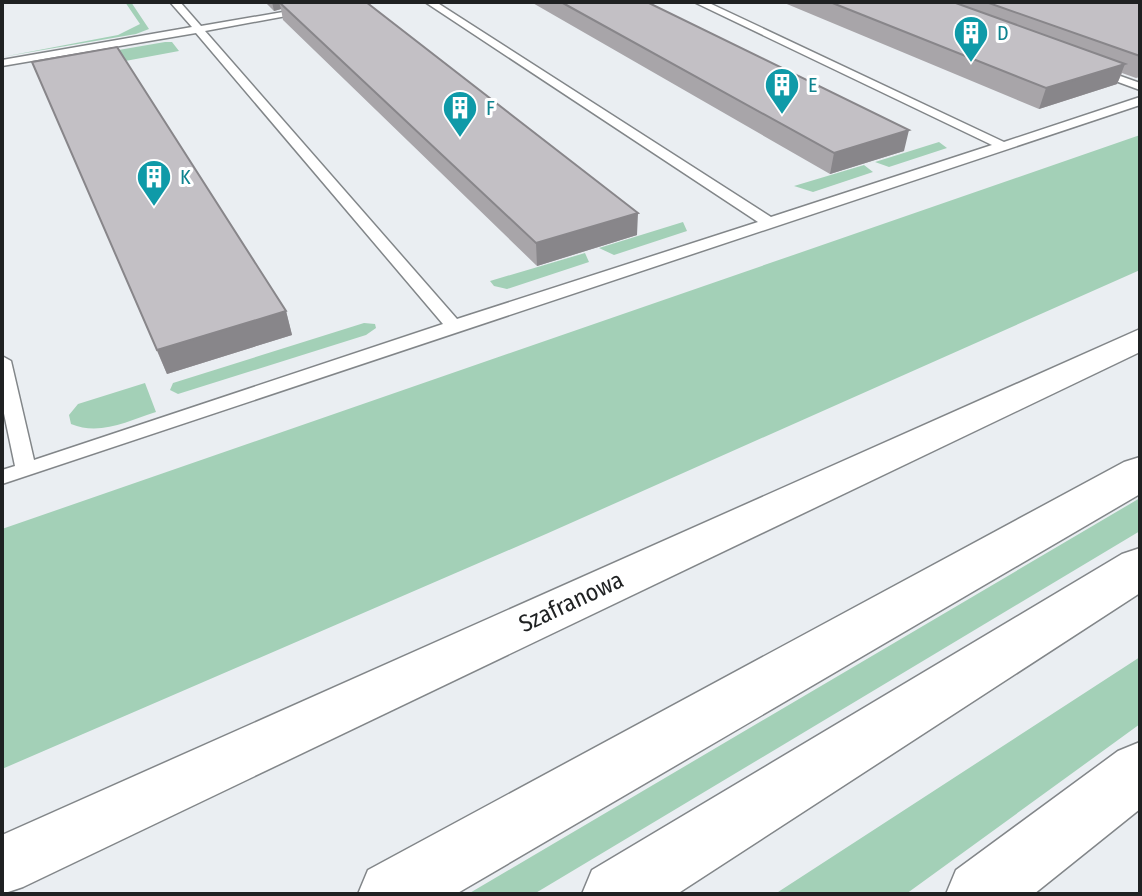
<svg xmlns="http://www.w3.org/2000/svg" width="1142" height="896" viewBox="0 0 1142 896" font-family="'Fira Sans Condensed',sans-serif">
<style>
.green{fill:#a3d0b7}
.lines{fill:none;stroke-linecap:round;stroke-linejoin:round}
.lane-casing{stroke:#828689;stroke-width:3}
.street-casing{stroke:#828689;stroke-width:3}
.secondary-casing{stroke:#828689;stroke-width:3}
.lane{fill:#fff;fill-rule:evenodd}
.street{fill:#fff;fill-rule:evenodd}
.secondary{fill:#fff;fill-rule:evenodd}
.wall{fill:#a8a5a9}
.shaded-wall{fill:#88868a}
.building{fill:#c3c0c5;stroke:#88868a;stroke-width:2}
.labels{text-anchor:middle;stroke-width:6;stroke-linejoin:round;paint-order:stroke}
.far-culture-label{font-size:20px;fill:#0d838f;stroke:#fff;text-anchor:start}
.street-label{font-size:24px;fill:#1f2122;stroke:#fff}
</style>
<rect width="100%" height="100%" fill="#eaeef2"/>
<path class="green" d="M 125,2 L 131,2 L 149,29 L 136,34 L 2,57 L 118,35 L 140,24 Z
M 165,42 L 172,42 L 179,51 L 50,75 L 37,74 L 34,68 L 43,63 Z
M 1140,135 L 1140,270 L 546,534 L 2,769 L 2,529 Z
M 939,142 L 947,148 L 889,167 L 875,162 Z
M 864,165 L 873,172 L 813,192 L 794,186 Z
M 683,222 L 687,231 L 614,255 L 599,248 Z
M 585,253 L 589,262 L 507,289 L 494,286 L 490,281 Z
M 364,323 L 375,324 L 376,328 L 366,335 L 178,394 L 170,390 L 173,383 Z
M 145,383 L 156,412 C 128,421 100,436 71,424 L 69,415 L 78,404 Z
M 1140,498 L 1140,531 L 534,894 L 468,894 Z
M 1140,657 L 1140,724 L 906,894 L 775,894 Z"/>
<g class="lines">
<defs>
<path id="lane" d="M 170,2 L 180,2 L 201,26 L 341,2 L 362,2 L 205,31 L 457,319 L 758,222 L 425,2 L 436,2 L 771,217 L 992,145 L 694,2 L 707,2 L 1004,142 L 1140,97 L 1140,105 L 2,484 L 2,470 L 15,466 L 2,404 L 2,356 L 11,361 L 34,460 L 443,324 L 196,33 L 2,66 L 2,60 L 192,27 Z
M 1095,67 L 1140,83 L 1140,90 L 1091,72 L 1090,70 Z"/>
<path id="street" d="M 1140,329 L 1140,352 L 23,887 L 2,894 L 2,835 Z"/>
<path id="secondary" d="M 1140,457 L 1140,494 L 456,894 L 358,894 L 368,870 L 1124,462 Z
M 1140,548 L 1140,593 L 677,894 L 582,894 L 592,870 L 1122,554 Z
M 1140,742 L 1140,809 L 1034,894 L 946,894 L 956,870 L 1118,751 Z"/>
</defs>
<use href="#lane" class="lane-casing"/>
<use href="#street" class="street-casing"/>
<use href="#secondary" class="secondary-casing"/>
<use href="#lane" class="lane"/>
<use href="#street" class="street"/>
<use href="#secondary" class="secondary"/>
</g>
<path class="wall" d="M 265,2 L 366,2 L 637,235 L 537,266 L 283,20 L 281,9 L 274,11 Z
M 531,2 L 647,2 L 904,151 L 830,174 Z
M 782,2 L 1140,2 L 1140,77 L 1136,78 L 1122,73 L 1117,84 L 1039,109 Z
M 32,62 L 286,311 L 292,335 L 167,374 Z"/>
<path class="shaded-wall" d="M 272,2 L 325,2 L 279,2 L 281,9 L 274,11 Z
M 1125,64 L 1117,84 L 1039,109 L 1046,88 Z
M 909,130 L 904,151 L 830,174 L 834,153 Z
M 638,213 L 637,235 L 537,266 L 536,243 Z
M 286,311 L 292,335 L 167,374 L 157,350 Z"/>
<path class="building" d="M 279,2 L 366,2 L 638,213 L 536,243 Z
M 561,2 L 647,2 L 909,130 L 834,153 Z
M 830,2 L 953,2 L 1125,64 L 1046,88 Z
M 986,2 L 1140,2 L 1140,56 Z
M 117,47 L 286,311 L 157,350 L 32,62 Z"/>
<defs>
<symbol id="building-pin" viewBox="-11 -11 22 30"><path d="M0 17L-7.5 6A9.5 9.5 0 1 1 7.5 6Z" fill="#0f9aa8" stroke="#fff"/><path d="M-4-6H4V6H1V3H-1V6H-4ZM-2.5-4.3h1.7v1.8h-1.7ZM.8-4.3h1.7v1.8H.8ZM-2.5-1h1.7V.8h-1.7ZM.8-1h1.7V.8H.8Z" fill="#fff"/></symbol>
</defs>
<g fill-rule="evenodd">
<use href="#building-pin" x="951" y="13" width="40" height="54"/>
<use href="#building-pin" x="762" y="65" width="40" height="54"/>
<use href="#building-pin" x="440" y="88" width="40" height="54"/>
<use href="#building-pin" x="134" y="157" width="40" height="54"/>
</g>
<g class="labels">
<g class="far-culture-label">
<text x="997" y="40">D</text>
<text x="808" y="92">E</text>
<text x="486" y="115">F</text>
<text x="180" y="184">K</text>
</g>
<g class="street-label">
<text transform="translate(571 602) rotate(-25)" y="8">Szafranowa</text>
</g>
</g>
<rect width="1142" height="896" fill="none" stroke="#1f2122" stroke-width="8"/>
</svg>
